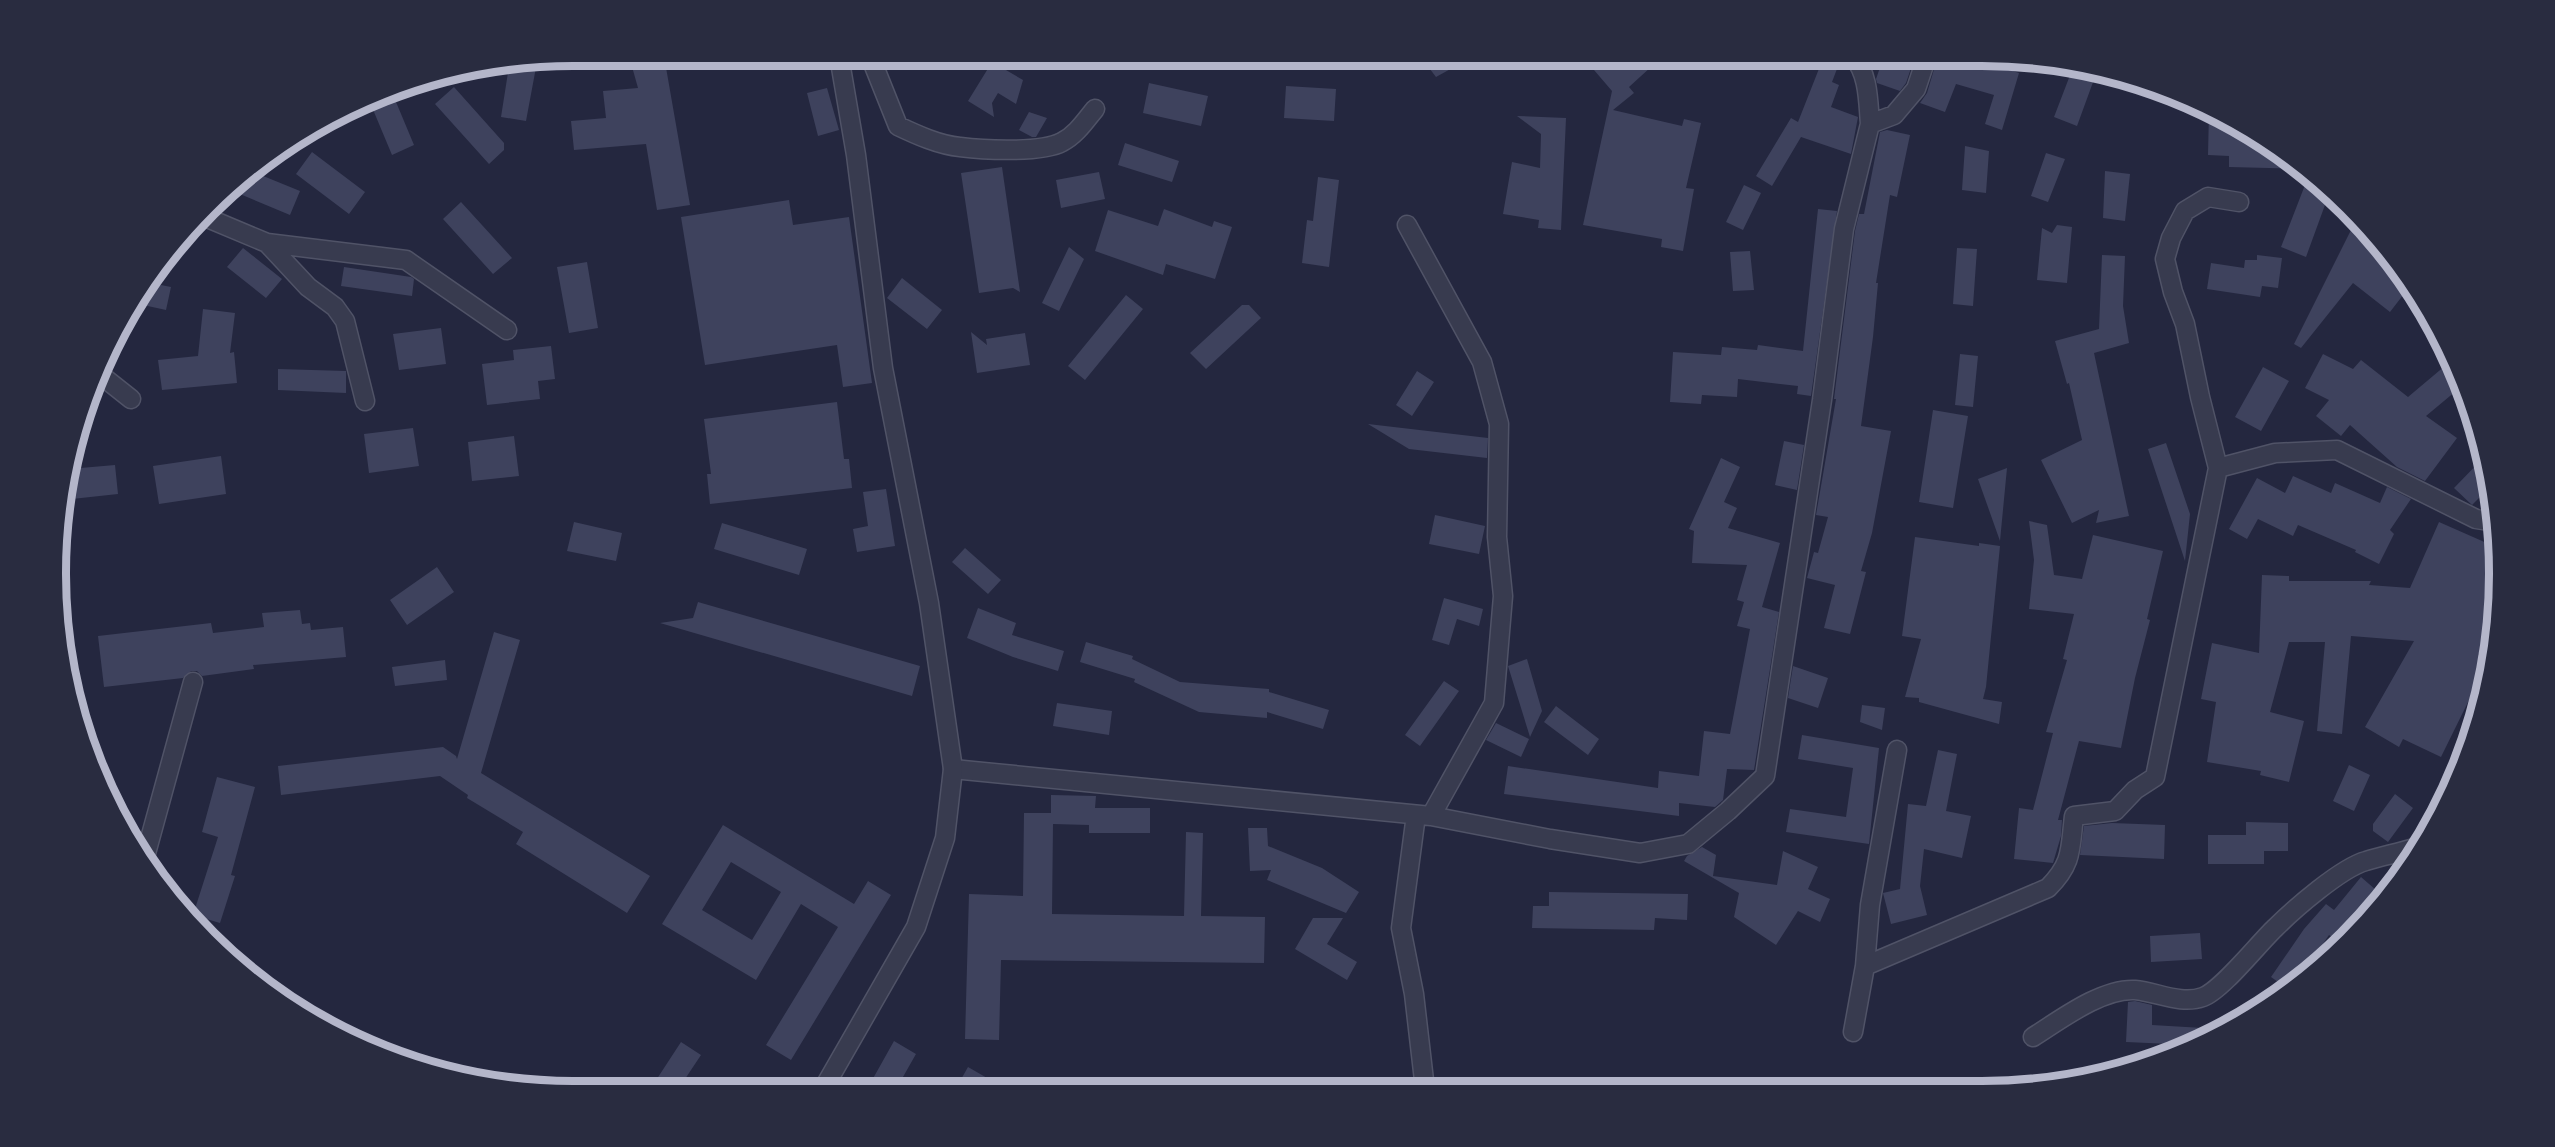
<svg xmlns="http://www.w3.org/2000/svg" width="2555" height="1147" viewBox="0 0 2555 1147" font-family="Figtree,sans-serif">
<style>
.building{fill:#3e425d;fill-rule:evenodd}
.lines{fill:none;stroke-linecap:round;stroke-linejoin:round}
.minor-casing{stroke:#505367;stroke-width:21}
.tertiary-casing{stroke:#505367;stroke-width:21}
.minor{stroke:#383b4f;stroke-width:18}
.tertiary{stroke:#383b4f;stroke-width:18}
.rim{fill:none;stroke:#b4b6ca;stroke-width:8}
</style>
<rect width="100%" height="100%" fill="#24273f"/>
<path class="building" d="M 629,56 L 664,56 L 690,205 L 657,210 L 646,144 L 574,150 L 571,121 L 606,118 L 603,91 L 638,88 Z
M 1420,56 L 1474,56 L 1436,77 Z
M 1582,56 L 1663,56 L 1629,87 L 1634,93 L 1613,110 L 1682,126 L 1684,119 L 1701,123 L 1686,188 L 1694,189 L 1683,251 L 1661,247 L 1662,239 L 1583,225 L 1612,91 Z
M 1824,56 L 1840,61 L 1832,82 L 1839,85 L 1831,107 L 1858,117 L 1851,154 L 1801,137 L 1772,186 L 1756,176 L 1791,118 L 1798,122 Z
M 1884,56 L 1915,56 L 1906,83 L 1900,91 L 1877,83 L 1876,79 Z
M 1938,56 L 1963,56 L 2019,73 L 2002,130 L 1985,124 L 1994,95 L 1956,84 L 1945,112 L 1920,103 L 1927,93 Z
M 537,62 L 526,121 L 501,117 L 509,66 Z
M 992,62 L 1023,80 L 1016,104 L 998,93 L 992,103 L 994,117 L 968,101 Z
M 2072,70 L 2096,74 L 2077,126 L 2054,117 Z
M 1149,83 L 1208,96 L 1201,126 L 1143,113 Z
M 1286,86 L 1336,89 L 1334,121 L 1284,118 Z
M 454,87 L 504,143 L 504,150 L 489,164 L 435,104 Z
M 827,88 L 839,130 L 818,136 L 807,93 Z
M 391,90 L 414,145 L 392,155 L 369,100 Z
M 2209,111 L 2241,125 L 2302,169 L 2229,167 L 2229,156 L 2208,155 Z
M 1029,112 L 1047,118 L 1036,137 L 1032,137 L 1019,130 Z
M 1517,116 L 1566,118 L 1561,230 L 1538,228 L 1539,220 L 1503,214 L 1512,162 L 1540,168 L 1541,134 Z
M 1887,130 L 1910,135 L 1897,197 L 1890,195 L 1876,283 L 1878,283 L 1873,337 L 1861,426 L 1891,431 L 1872,533 L 1861,571 L 1866,572 L 1850,634 L 1824,628 L 1835,585 L 1807,578 L 1814,552 L 1818,553 L 1828,517 L 1816,515 L 1836,399 L 1834,399 L 1855,231 L 1859,214 L 1864,214 L 1880,132 Z
M 1125,143 L 1179,161 L 1172,182 L 1118,165 Z
M 1965,146 L 1989,151 L 1986,193 L 1962,190 Z
M 312,152 L 365,192 L 349,214 L 296,174 Z
M 2046,153 L 2065,159 L 2048,202 L 2031,196 Z
M 1002,167 L 1020,292 L 1013,288 L 979,293 L 961,173 Z
M 251,171 L 300,191 L 290,215 L 228,189 Z
M 2105,171 L 2130,174 L 2125,221 L 2103,218 Z
M 1099,172 L 1105,199 L 1061,208 L 1056,180 Z
M 1318,177 L 1339,180 L 1329,267 L 1302,263 L 1307,220 L 1313,221 Z
M 1744,185 L 1761,193 L 1743,230 L 1726,222 Z
M 2305,185 L 2329,194 L 2306,257 L 2281,247 Z
M 789,200 L 793,225 L 849,217 L 872,383 L 843,387 L 837,345 L 705,365 L 681,217 Z
M 461,202 L 512,258 L 493,274 L 443,219 Z
M 1164,209 L 1212,227 L 1214,221 L 1232,227 L 1215,279 L 1166,264 L 1163,275 L 1095,251 L 1108,210 L 1158,226 Z
M 1818,209 L 1837,211 L 1811,396 L 1797,394 L 1798,386 L 1738,379 L 1737,397 L 1702,395 L 1701,404 L 1670,402 L 1673,352 L 1721,355 L 1722,347 L 1757,350 L 1758,345 L 1803,351 Z
M 2356,220 L 2393,258 L 2410,286 L 2390,312 L 2353,283 L 2301,348 L 2294,344 Z
M 2057,225 L 2072,227 L 2067,283 L 2037,280 L 2042,228 L 2052,233 Z
M 1069,247 L 1084,259 L 1059,311 L 1042,303 Z
M 243,248 L 282,279 L 266,298 L 227,267 Z
M 1957,248 L 1977,249 L 1973,306 L 1953,304 Z
M 1750,251 L 1754,290 L 1733,291 L 1730,252 Z
M 2102,255 L 2125,256 L 2123,306 L 2129,343 L 2094,353 L 2129,516 L 2096,523 L 2099,510 L 2072,523 L 2041,460 L 2082,440 L 2069,383 L 2067,384 L 2055,341 L 2099,329 Z
M 2257,255 L 2282,258 L 2278,288 L 2262,286 L 2260,297 L 2207,289 L 2211,263 L 2244,268 L 2245,260 L 2257,260 Z
M 587,262 L 598,328 L 569,333 L 557,267 Z
M 344,267 L 411,277 L 414,279 L 412,296 L 341,286 Z
M 902,278 L 942,310 L 927,329 L 887,298 Z
M 151,283 L 171,287 L 166,310 L 134,303 Z
M 1126,295 L 1143,309 L 1085,380 L 1068,366 Z
M 1242,305 L 1249,305 L 1261,318 L 1206,369 L 1190,353 Z
M 203,309 L 235,313 L 230,353 L 234,352 L 237,383 L 162,390 L 158,360 L 198,356 Z
M 441,328 L 446,364 L 399,370 L 393,334 Z
M 971,332 L 987,345 L 986,339 L 1025,333 L 1030,365 L 977,373 Z
M 551,346 L 555,379 L 538,381 L 540,399 L 487,405 L 482,364 L 514,360 L 513,350 Z
M 1960,354 L 1978,356 L 1973,407 L 1955,405 Z
M 2323,354 L 2353,369 L 2361,360 L 2408,397 L 2452,360 L 2462,386 L 2426,416 L 2457,438 L 2425,481 L 2397,467 L 2350,425 L 2341,436 L 2316,416 L 2329,400 L 2305,388 Z
M 2263,367 L 2289,381 L 2261,431 L 2235,417 Z
M 278,369 L 346,371 L 346,393 L 278,390 Z
M 1417,371 L 1434,382 L 1412,416 L 1396,405 Z
M 837,402 L 844,459 L 849,459 L 852,488 L 710,504 L 707,474 L 711,474 L 704,419 Z
M 1933,410 L 1968,416 L 1953,508 L 1919,502 Z
M 1368,424 L 1488,438 L 1487,458 L 1409,449 Z
M 413,428 L 419,466 L 369,473 L 364,434 Z
M 514,436 L 519,476 L 472,481 L 468,442 Z
M 1784,441 L 1804,445 L 1797,490 L 1775,485 Z
M 2166,443 L 2190,514 L 2185,561 L 2148,449 Z
M 221,456 L 226,494 L 159,504 L 153,466 Z
M 2485,456 L 2490,487 L 2472,505 L 2454,488 Z
M 1721,458 L 1740,467 L 1724,502 L 1737,508 L 1728,528 L 1780,543 L 1762,607 L 1779,612 L 1754,770 L 1727,769 L 1723,800 L 1715,807 L 1679,803 L 1679,816 L 1504,794 L 1508,766 L 1658,788 L 1659,771 L 1699,776 L 1704,731 L 1730,734 L 1750,629 L 1737,626 L 1744,602 L 1737,600 L 1747,565 L 1692,563 L 1694,531 L 1689,529 Z
M 115,465 L 118,494 L 72,499 L 69,469 Z
M 2007,468 L 2000,541 L 1978,479 Z
M 2293,476 L 2331,493 L 2335,483 L 2380,503 L 2387,487 L 2411,499 L 2390,530 L 2394,534 L 2379,564 L 2355,552 L 2356,550 L 2298,525 L 2293,536 L 2258,519 L 2247,539 L 2229,529 L 2257,478 L 2285,493 Z
M 886,489 L 895,546 L 857,552 L 853,529 L 868,526 L 863,492 Z
M 1435,515 L 1485,526 L 1479,554 L 1429,544 Z
M 2029,521 L 2047,525 L 2054,575 L 2082,579 L 2093,535 L 2163,551 L 2147,619 L 2150,620 L 2135,678 L 2121,748 L 2079,741 L 2058,820 L 2062,820 L 2061,836 L 2053,863 L 2014,859 L 2019,808 L 2033,810 L 2053,733 L 2046,732 L 2067,660 L 2063,659 L 2074,614 L 2029,609 L 2034,560 Z
M 574,522 L 622,533 L 616,561 L 567,551 Z
M 2439,522 L 2498,548 L 2496,618 L 2478,655 L 2490,661 L 2487,677 L 2476,701 L 2470,698 L 2441,757 L 2403,739 L 2399,747 L 2365,727 L 2414,641 L 2351,636 L 2342,734 L 2317,731 L 2325,642 L 2289,642 L 2270,712 L 2304,721 L 2289,782 L 2260,775 L 2261,771 L 2207,762 L 2216,702 L 2201,699 L 2212,643 L 2259,653 L 2262,575 L 2289,576 L 2289,581 L 2371,581 L 2369,585 L 2410,588 Z
M 722,523 L 807,549 L 799,575 L 714,549 Z
M 1915,537 L 1979,546 L 1979,543 L 2000,546 L 1986,687 L 1983,699 L 2002,702 L 1999,724 L 1919,702 L 1919,698 L 1905,697 L 1921,639 L 1902,636 Z
M 965,548 L 1001,580 L 988,594 L 952,562 Z
M 437,567 L 454,592 L 407,625 L 390,600 Z
M 1444,598 L 1483,609 L 1479,626 L 1457,619 L 1449,645 L 1432,640 Z
M 698,602 L 920,666 L 912,696 L 660,623 L 693,618 Z
M 978,608 L 1016,623 L 1012,635 L 1064,651 L 1058,671 L 1013,657 L 967,638 Z
M 300,610 L 302,624 L 310,623 L 311,630 L 343,627 L 346,657 L 253,665 L 254,669 L 202,676 L 197,671 L 191,671 L 183,678 L 104,687 L 98,636 L 211,623 L 213,633 L 264,627 L 262,613 Z
M 494,632 L 520,640 L 481,773 L 650,876 L 627,913 L 516,844 L 523,832 L 467,798 L 468,795 L 440,776 L 281,795 L 278,766 L 443,747 L 456,756 L 457,759 Z
M 1086,642 L 1133,656 L 1132,659 L 1180,682 L 1269,689 L 1269,692 L 1329,710 L 1323,729 L 1267,712 L 1267,718 L 1199,712 L 1134,682 L 1135,679 L 1080,662 Z
M 1527,659 L 1542,711 L 1530,737 L 1508,666 Z
M 445,660 L 447,680 L 395,686 L 392,667 Z
M 1793,666 L 1828,678 L 1818,708 L 1788,698 Z
M 1444,681 L 1459,691 L 1420,746 L 1405,735 Z
M 1057,703 L 1112,711 L 1109,735 L 1053,726 Z
M 1862,705 L 1885,708 L 1882,730 L 1860,722 Z
M 1556,706 L 1599,739 L 1588,755 L 1544,722 Z
M 1496,723 L 1529,739 L 1521,757 L 1486,740 Z
M 1802,735 L 1879,748 L 1869,844 L 1786,832 L 1790,809 L 1846,817 L 1853,768 L 1798,759 Z
M 1938,750 L 1957,754 L 1946,811 L 1971,816 L 1962,858 L 1924,849 L 1920,886 L 1927,915 L 1891,924 L 1883,893 L 1900,889 L 1908,804 L 1926,806 Z
M 2349,765 L 2370,775 L 2354,811 L 2333,801 Z
M 217,777 L 255,787 L 231,875 L 235,876 L 220,923 L 193,915 L 218,837 L 202,832 Z
M 2395,794 L 2413,808 L 2388,842 L 2373,831 L 2373,824 Z
M 1051,795 L 1096,796 L 1095,808 L 1150,808 L 1150,833 L 1089,833 L 1089,825 L 1053,824 L 1052,914 L 1184,916 L 1186,832 L 1203,833 L 1201,916 L 1265,917 L 1264,963 L 1001,960 L 999,1040 L 965,1039 L 969,894 L 1023,896 L 1024,813 L 1051,813 Z
M 2246,822 L 2288,823 L 2288,851 L 2264,851 L 2264,864 L 2208,864 L 2208,835 L 2246,835 Z
M 2112,823 L 2165,825 L 2164,859 L 2080,855 L 2084,826 Z
M 723,825 L 854,904 L 868,881 L 891,895 L 791,1060 L 766,1045 L 838,927 L 801,904 L 756,980 L 662,924 ZM 731,862 L 781,892 L 752,940 L 702,910 Z
M 1248,828 L 1267,828 L 1268,846 L 1322,868 L 1359,892 L 1346,913 L 1267,880 L 1271,870 L 1250,871 Z
M 1702,847 L 1716,855 L 1713,876 L 1777,885 L 1783,851 L 1818,867 L 1808,889 L 1830,899 L 1820,922 L 1798,911 L 1776,945 L 1734,917 L 1739,893 L 1684,861 L 1687,856 Z
M 2361,877 L 2384,897 L 2339,942 L 2329,935 L 2294,986 L 2288,989 L 2271,977 L 2304,929 L 2326,904 L 2334,910 Z
M 1549,892 L 1688,894 L 1687,920 L 1655,918 L 1654,930 L 1532,928 L 1533,906 L 1549,906 Z
M 1313,918 L 1343,918 L 1327,944 L 1357,962 L 1347,980 L 1295,949 Z
M 2200,933 L 2202,959 L 2151,962 L 2150,936 Z
M 2135,1001 L 2152,1005 L 2152,1025 L 2220,1029 L 2192,1045 L 2126,1042 L 2128,1002 Z
M 894,1041 L 916,1054 L 895,1091 L 866,1091 Z
M 681,1042 L 701,1055 L 677,1091 L 649,1091 Z
M 968,1067 L 1008,1090 L 955,1090 Z"/>
<g class="lines">
<defs>
<path id="minor" d="M 870,56 L 898,126 C 917,135 939,145 960,147 C 984,150 1042,153 1062,142 C 1076,135 1085,121 1095,109
M 1853,56 C 1869,75 1868,101 1870,124
M 205,217 L 267,243 L 406,260 L 507,330
M 1407,225 L 1482,362 L 1499,424 L 1497,537 L 1503,596 L 1494,703 L 1431,816
M 267,243 L 308,287 L 335,307 L 345,321 L 365,401
M 102,376 L 131,399
M 2218,468 L 2275,453 L 2337,450 L 2476,519 L 2495,522
M 953,769 L 1431,816 L 1550,839 L 1640,853 L 1688,844 L 1728,811 L 1765,776 L 1822,400 L 1844,229 L 1870,124 L 1894,115 L 1916,89 L 1927,56
M 1416,815 L 1401,928 L 1414,994 L 1425,1089
M 145,857 L 193,682
M 1865,966 L 2048,888 C 2073,863 2070,849 2074,816 L 2115,811 L 2135,790 L 2155,777 L 2218,468 L 2200,397 L 2185,324 L 2173,292 L 2165,259 L 2171,238 L 2185,211 L 2208,197 L 2239,202
M 1853,1032 L 1865,966 L 1870,905 L 1897,750
M 2033,1037 C 2060,1020 2102,988 2135,990 C 2157,992 2181,1005 2203,997 C 2222,990 2258,944 2275,928 C 2294,909 2341,868 2366,861 C 2382,856 2398,853 2414,848"/>
<path id="tertiary" d="M 822,1091 L 916,927 L 945,838 L 953,769 L 929,603 L 883,368 L 856,155 L 839,56"/>
</defs>
<use href="#minor" class="minor-casing"/>
<use href="#tertiary" class="tertiary-casing"/>
<use href="#minor" class="minor"/>
<use href="#tertiary" class="tertiary"/>
</g>
<path d="M0 0H2555V1147H0ZM573 66H1982A507 507 0 0 1 2489 573V574A507 507 0 0 1 1982 1081H573A507 507 0 0 1 66 574V573A507 507 0 0 1 573 66Z" fill="#292c40" fill-rule="evenodd"/>
<path class="rim" d="M573 66H1982A507 507 0 0 1 2489 573V574A507 507 0 0 1 1982 1081H573A507 507 0 0 1 66 574V573A507 507 0 0 1 573 66Z"/>
</svg>
